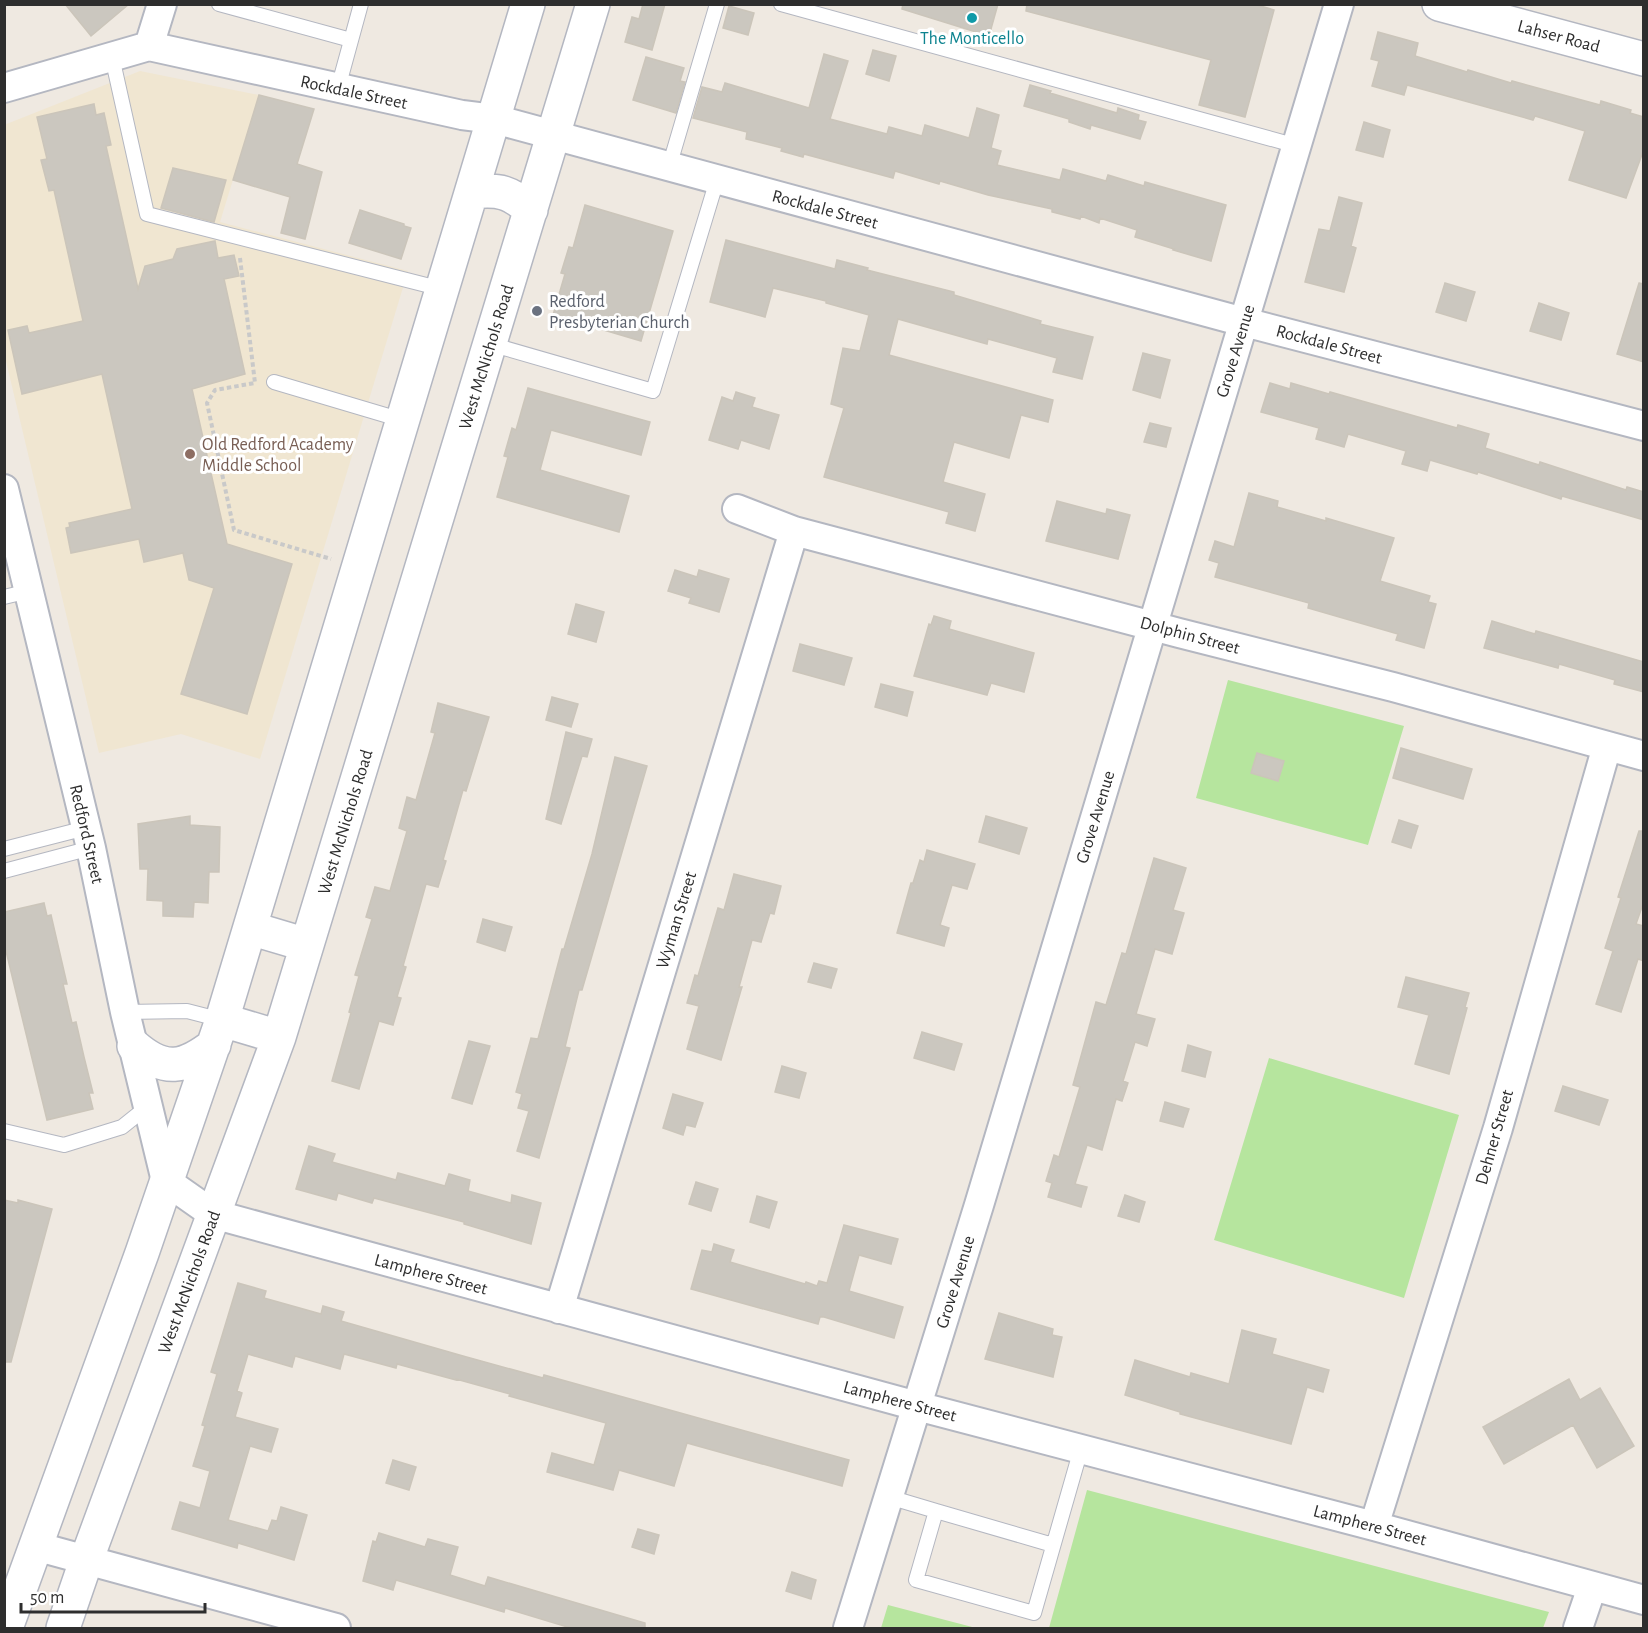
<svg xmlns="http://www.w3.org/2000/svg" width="1648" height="1633" viewBox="0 0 1648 1633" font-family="'Alegreya Sans',sans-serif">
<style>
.education{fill:#f0e6d1}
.green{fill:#b6e59e}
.building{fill:#cbc7bf;stroke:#cbc5ba;stroke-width:1.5}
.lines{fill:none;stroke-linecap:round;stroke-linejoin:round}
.service-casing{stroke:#b4b7c1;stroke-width:16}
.minor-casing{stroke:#b4b7c1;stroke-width:32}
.secondary-casing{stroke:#b4b7c1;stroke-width:36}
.path{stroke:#c9c9c9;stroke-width:4;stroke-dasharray:4.5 3;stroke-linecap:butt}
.service{stroke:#fff;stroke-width:14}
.minor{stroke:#fff;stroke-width:28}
.secondary{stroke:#fff;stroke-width:33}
.culture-dot{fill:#0f9aa8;stroke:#fff;stroke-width:2}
.worship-dot{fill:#6b7280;stroke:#fff;stroke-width:2}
.education-dot{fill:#8d6e63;stroke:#fff;stroke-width:2}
.labels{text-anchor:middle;stroke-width:6;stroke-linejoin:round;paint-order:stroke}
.street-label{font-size:18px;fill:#2e2e2e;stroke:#fff}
.culture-label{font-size:18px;fill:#0d838f;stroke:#fff}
.worship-label{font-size:18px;fill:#5b616d;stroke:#fff;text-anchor:start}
.education-label{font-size:18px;fill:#785e54;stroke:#fff;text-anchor:start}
</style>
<rect width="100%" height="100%" fill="#efe9e1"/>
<path class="education" d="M 140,71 L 259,95 L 220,222 L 408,271 L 260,759 L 181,734 L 99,753 L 5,357 L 4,125 Z"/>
<path class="green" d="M 1228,680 L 1404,726 L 1368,845 L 1196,798 Z
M 1269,1058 L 1459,1115 L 1404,1298 L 1214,1240 Z
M 1087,1490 L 1549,1612 L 1543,1628 L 1049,1628 Z
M 888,1605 L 976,1628 L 881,1628 Z"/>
<path class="building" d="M 65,4 L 129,4 L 91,36 Z
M 643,4 L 665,4 L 652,50 L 625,42 L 632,17 L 639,19 Z
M 903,4 L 998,4 L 989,36 L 902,9 Z
M 1027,4 L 1254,4 L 1274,10 L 1245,117 L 1199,105 L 1211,60 L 1026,11 Z
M 729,6 L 754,13 L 748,35 L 723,28 Z
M 1378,32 L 1418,43 L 1415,56 L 1467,72 L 1468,70 L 1511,83 L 1512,81 L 1600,105 L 1601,101 L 1631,110 L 1630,113 L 1644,117 L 1644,149 L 1626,198 L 1569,180 L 1585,131 L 1535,116 L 1533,120 L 1407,85 L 1404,95 L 1372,86 L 1379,61 L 1371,59 Z
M 873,50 L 896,56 L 889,81 L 866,74 Z
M 824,54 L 848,61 L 830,119 L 887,134 L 889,127 L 922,136 L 925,125 L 969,138 L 977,108 L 999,115 L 991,148 L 1001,151 L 997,165 L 1060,180 L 1063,169 L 1106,181 L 1108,175 L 1144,186 L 1145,182 L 1226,205 L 1211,261 L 1173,250 L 1174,249 L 1135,237 L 1137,230 L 1100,218 L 1099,223 L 1081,216 L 1080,219 L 1052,212 L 1052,209 L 988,195 L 940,181 L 939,184 L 895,171 L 893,178 L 804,154 L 803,157 L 781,151 L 782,148 L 746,139 L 747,132 L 693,118 L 702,87 L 722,92 L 725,83 L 809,108 Z
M 646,57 L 684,68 L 680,81 L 685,82 L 676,113 L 633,100 Z
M 1030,85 L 1051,91 L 1050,93 L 1117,113 L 1118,108 L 1139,115 L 1138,120 L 1146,122 L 1140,139 L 1091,125 L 1090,129 L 1069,122 L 1069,119 L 1024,106 Z
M 259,95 L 314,109 L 297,164 L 322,172 L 305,239 L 281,233 L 290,197 L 233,180 Z
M 94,104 L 96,115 L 104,113 L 111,145 L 106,146 L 138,289 L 145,266 L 173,259 L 177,249 L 215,241 L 218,258 L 234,255 L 239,276 L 224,279 L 245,374 L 192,389 L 227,544 L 292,564 L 247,714 L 181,694 L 214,588 L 189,580 L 183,553 L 144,562 L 139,539 L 71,553 L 66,528 L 70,527 L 69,523 L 132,509 L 102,374 L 22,394 L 8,330 L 27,326 L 29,333 L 83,321 L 54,190 L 49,191 L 41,160 L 47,159 L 37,117 Z
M 1364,122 L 1390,130 L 1383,157 L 1356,150 Z
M 173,168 L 226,180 L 214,222 L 161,208 Z
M 1339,197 L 1362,203 L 1351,246 L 1356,248 L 1344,292 L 1305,282 L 1319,229 L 1330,231 Z
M 585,205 L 673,231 L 641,341 L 553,315 L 565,274 L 561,273 L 569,247 L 573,248 Z
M 360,210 L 404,224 L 404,226 L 411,228 L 401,259 L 349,243 Z
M 726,240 L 835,269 L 837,260 L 868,268 L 867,270 L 954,292 L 954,295 L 1041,321 L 1040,324 L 1093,337 L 1082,379 L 1053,372 L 1057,358 L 988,339 L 987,344 L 898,319 L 889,355 L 1053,400 L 1048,422 L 1021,415 L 1009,458 L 954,442 L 943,482 L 985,494 L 975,531 L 946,523 L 949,512 L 824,477 L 844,408 L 831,404 L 843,348 L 860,351 L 869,315 L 826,303 L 826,301 L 773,288 L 765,317 L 710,302 Z
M 1445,283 L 1475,292 L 1466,321 L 1436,312 Z
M 1639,283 L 1644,284 L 1644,362 L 1617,354 Z
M 1539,303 L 1569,313 L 1561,340 L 1530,331 Z
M 1143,353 L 1170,360 L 1160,398 L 1133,390 Z
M 1270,383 L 1290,389 L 1291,383 L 1329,394 L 1330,392 L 1457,428 L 1458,425 L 1489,434 L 1485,448 L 1539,465 L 1540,462 L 1626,490 L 1627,487 L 1644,492 L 1644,520 L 1562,496 L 1561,499 L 1478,472 L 1477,474 L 1430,460 L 1427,471 L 1402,464 L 1406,451 L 1348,434 L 1344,447 L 1316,439 L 1319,428 L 1261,412 Z
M 528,388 L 650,422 L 641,455 L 551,430 L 540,470 L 629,496 L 619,532 L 497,497 L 508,457 L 504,456 L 512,428 L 516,430 Z
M 736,392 L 755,398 L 752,407 L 779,415 L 769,449 L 741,440 L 738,449 L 709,440 L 722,397 L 733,401 Z
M 1150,423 L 1171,428 L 1166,447 L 1144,442 Z
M 1249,493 L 1278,501 L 1277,507 L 1326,521 L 1326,518 L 1394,538 L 1380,581 L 1430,596 L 1428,602 L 1436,604 L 1424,648 L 1396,640 L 1398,634 L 1308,608 L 1309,603 L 1215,577 L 1219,563 L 1209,560 L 1215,541 L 1234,547 Z
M 1057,501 L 1106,514 L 1107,509 L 1130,515 L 1118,559 L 1046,541 Z
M 675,570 L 697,577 L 699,570 L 729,579 L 719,612 L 689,603 L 691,598 L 668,591 Z
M 576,604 L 604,612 L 596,642 L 568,634 Z
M 934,616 L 951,621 L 949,629 L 1034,653 L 1024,692 L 991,683 L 987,695 L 914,676 L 929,624 L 931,625 Z
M 1492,621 L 1535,634 L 1536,631 L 1644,662 L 1644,692 L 1614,684 L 1615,680 L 1559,664 L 1558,668 L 1484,648 Z
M 800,644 L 852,658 L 844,685 L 793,671 Z
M 881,684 L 913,692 L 907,716 L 875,707 Z
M 552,697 L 578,704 L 571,727 L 546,720 Z
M 438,703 L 489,717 L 466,791 L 463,790 L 443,860 L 446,861 L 438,887 L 426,884 L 403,966 L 406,967 L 397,997 L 401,998 L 393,1025 L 379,1021 L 359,1089 L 332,1081 L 351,1013 L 349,1012 L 359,976 L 355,975 L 372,919 L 366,917 L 375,887 L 390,891 L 407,831 L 399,828 L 407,797 L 416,800 L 435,733 L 431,732 Z
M 566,732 L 592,739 L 587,757 L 582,756 L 561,824 L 546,819 Z
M 1401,748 L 1472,769 L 1463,799 L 1393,778 Z
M 1257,753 L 1284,761 L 1278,781 L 1251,773 Z
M 615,757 L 647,766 L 582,990 L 579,990 L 565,1047 L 570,1048 L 539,1158 L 517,1151 L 529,1111 L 518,1108 L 522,1094 L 516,1092 L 531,1038 L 538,1039 L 562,949 L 564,949 L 592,854 Z
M 190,816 L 190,825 L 220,827 L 219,872 L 209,872 L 208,903 L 194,902 L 193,917 L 163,916 L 163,901 L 147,900 L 148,869 L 140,869 L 138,824 Z
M 986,816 L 1027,828 L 1019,854 L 979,842 Z
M 1399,820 L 1418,826 L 1411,848 L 1392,842 Z
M 1639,831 L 1644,831 L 1644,901 L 1636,924 L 1644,926 L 1644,961 L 1638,959 L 1621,1012 L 1596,1004 L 1613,951 L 1605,948 L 1621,898 L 1618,897 Z
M 927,850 L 975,864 L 967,889 L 952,885 L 940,925 L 949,928 L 944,946 L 897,933 L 911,883 L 913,883 L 920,860 L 924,862 Z
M 1154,858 L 1186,868 L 1173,910 L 1184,913 L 1172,954 L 1155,949 L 1136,1014 L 1155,1019 L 1147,1046 L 1135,1042 L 1123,1081 L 1128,1083 L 1122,1101 L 1116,1099 L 1102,1150 L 1087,1145 L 1075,1184 L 1087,1187 L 1081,1207 L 1048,1197 L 1052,1183 L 1046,1181 L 1054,1155 L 1059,1157 L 1080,1087 L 1073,1085 L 1096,1002 L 1106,1005 L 1122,953 L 1126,954 Z
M 734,874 L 781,886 L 774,914 L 770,913 L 761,942 L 752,940 L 739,987 L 742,987 L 741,990 L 721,1060 L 687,1049 L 699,1006 L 687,1003 L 695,975 L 698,976 L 718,908 L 724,910 Z
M 44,903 L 47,916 L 51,915 L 67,984 L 63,984 L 72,1023 L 76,1022 L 84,1057 L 93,1093 L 89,1093 L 93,1109 L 47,1120 L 4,943 L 4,912 Z
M 483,919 L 512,927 L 505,951 L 477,942 Z
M 814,963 L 837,969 L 831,988 L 808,982 Z
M 1406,977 L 1469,993 L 1465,1007 L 1467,1008 L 1449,1074 L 1415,1064 L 1429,1015 L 1398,1007 Z
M 922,1032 L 962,1044 L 954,1070 L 914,1058 Z
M 469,1041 L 490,1046 L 472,1104 L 452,1098 Z
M 1188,1045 L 1211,1052 L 1205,1077 L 1182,1071 Z
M 782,1066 L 806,1073 L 799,1098 L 775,1092 Z
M 1563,1086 L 1608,1100 L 1599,1125 L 1555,1111 Z
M 673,1094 L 703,1103 L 695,1127 L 686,1125 L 683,1135 L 663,1128 Z
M 1165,1102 L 1189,1109 L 1183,1127 L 1160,1121 Z
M 309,1146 L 335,1154 L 332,1162 L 396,1180 L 398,1173 L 445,1186 L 449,1174 L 470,1180 L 468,1191 L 511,1203 L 512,1195 L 541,1203 L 531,1244 L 464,1224 L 464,1222 L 374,1198 L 372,1203 L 338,1193 L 336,1200 L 296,1189 Z
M 696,1182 L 718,1189 L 711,1211 L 689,1204 Z
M 1125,1195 L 1145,1202 L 1139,1222 L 1118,1216 Z
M 757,1196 L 777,1202 L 769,1228 L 750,1222 Z
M 4,1200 L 18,1203 L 18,1200 L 52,1209 L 11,1362 L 4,1362 Z
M 844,1225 L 898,1239 L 891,1264 L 859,1255 L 849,1291 L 903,1307 L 894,1338 L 824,1317 L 820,1317 L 818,1324 L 691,1289 L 702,1250 L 712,1252 L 714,1244 L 734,1250 L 730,1262 L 805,1284 L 806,1282 L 817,1286 L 819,1281 L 827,1283 Z
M 238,1283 L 266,1291 L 264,1298 L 321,1314 L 323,1306 L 344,1312 L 341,1321 L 463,1356 L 543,1378 L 544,1375 L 849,1460 L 842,1486 L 687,1443 L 674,1486 L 619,1470 L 613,1490 L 547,1472 L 552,1453 L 594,1465 L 606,1423 L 509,1396 L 510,1394 L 456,1379 L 456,1380 L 397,1364 L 396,1368 L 344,1354 L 340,1369 L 295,1356 L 292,1367 L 248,1354 L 237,1391 L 242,1393 L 235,1417 L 278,1429 L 271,1452 L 250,1446 L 228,1520 L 268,1531 L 272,1520 L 277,1521 L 281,1507 L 307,1515 L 294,1560 L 238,1543 L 237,1548 L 172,1529 L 180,1502 L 200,1508 L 210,1471 L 193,1466 L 205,1426 L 202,1425 L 217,1374 L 211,1372 Z
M 999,1313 L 1053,1329 L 1052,1335 L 1062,1337 L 1053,1377 L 985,1359 Z
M 1242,1330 L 1276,1339 L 1272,1354 L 1329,1370 L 1323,1392 L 1307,1387 L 1291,1444 L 1180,1414 L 1180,1412 L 1125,1395 L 1135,1360 L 1190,1377 L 1191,1373 L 1229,1384 Z
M 1569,1379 L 1580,1400 L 1600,1388 L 1634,1446 L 1597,1468 L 1573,1425 L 1504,1464 L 1483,1427 Z
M 393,1460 L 416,1467 L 409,1490 L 386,1483 Z
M 638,1529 L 659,1535 L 654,1554 L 632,1547 Z
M 379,1533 L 425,1547 L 428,1539 L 458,1547 L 450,1575 L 485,1586 L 488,1577 L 645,1623 L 645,1629 L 574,1629 L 505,1608 L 504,1612 L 396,1580 L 393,1590 L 363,1581 L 373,1541 L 376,1542 Z
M 792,1572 L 816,1580 L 811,1599 L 786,1591 Z"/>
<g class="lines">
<defs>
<path id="service" d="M 219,4 L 351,40
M 781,4 L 1297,146
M 112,57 L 147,214 L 442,289
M 338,88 L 361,4
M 669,167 L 717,4
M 490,344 L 653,391 L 717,180
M 274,382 L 402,420
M 4,597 L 29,591
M 4,849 L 86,828
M 4,871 L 91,848
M 125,1012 L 187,1011 L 222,1020
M 4,1131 L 64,1145 L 122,1127 L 147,1107
M 889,1497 L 936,1511
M 1053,1545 L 936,1511 L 916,1580 L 1034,1613 L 1081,1449"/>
<path id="minor" d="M 149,46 L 162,4
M 4,88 L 149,46 L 462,115 L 494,119 L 1229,318 L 1644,426
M 4,489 L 91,848 L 125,1012 L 166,1181 L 213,1214 L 917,1406 L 1374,1526 L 1644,1600
M 737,509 L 794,531 L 1179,633 L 1393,687 L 1644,756
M 559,1309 L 794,531
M 1374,1526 L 1498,1128 L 1607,746
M 35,1546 L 336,1628
M 848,1628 L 979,1205 L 1339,4
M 1578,1628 L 1592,1587"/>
<path id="secondary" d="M 1439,4 L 1644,59
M 472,192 C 500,189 510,192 531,210
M 250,928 L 307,945
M 222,1020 L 279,1037
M 134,1046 C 165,1073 184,1068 214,1045
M 6,1628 L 142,1253 L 222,1020 L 528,4
M 63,1628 L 86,1561 L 279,1037 L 593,4"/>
</defs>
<use href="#service" class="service-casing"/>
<use href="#minor" class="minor-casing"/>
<use href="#secondary" class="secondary-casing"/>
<path class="path" d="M 240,258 L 255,383 L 215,390 L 207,403 L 234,530 L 331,559"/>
<use href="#service" class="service"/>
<use href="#minor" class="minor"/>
<use href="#secondary" class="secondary"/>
</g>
<circle class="culture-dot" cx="972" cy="18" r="6"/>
<circle class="worship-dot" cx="537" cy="311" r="6"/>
<circle class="education-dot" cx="190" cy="454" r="6"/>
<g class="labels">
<g class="street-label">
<text transform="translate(1559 36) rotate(15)" y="6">Lahser Road</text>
<text transform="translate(354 92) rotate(12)" y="6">Rockdale Street</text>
<text transform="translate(825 209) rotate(15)" y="6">Rockdale Street</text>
<text transform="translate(1329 344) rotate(15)" y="6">Rockdale Street</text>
<text transform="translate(1235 351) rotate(-73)" y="6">Grove Avenue</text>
<text transform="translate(486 357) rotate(-73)" y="6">West McNichols Road</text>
<text transform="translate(1190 635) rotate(15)" y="6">Dolphin Street</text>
<text transform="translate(1095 817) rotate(-73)" y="6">Grove Avenue</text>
<text transform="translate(345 822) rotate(-73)" y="6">West McNichols Road</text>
<text transform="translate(87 834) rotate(77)" y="6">Redford Street</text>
<text transform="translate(676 920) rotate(-73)" y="6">Wyman Street</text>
<text transform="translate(1494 1137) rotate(-74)" y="6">Dehner Street</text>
<text transform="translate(431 1274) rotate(15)" y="6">Lamphere Street</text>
<text transform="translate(189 1282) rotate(-70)" y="6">West McNichols Road</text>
<text transform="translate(955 1282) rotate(-73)" y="6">Grove Avenue</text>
<text transform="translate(900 1401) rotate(15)" y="6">Lamphere Street</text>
<text transform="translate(1370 1525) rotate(15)" y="6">Lamphere Street</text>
</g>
<g class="culture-label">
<text x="972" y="44">The Monticello</text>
</g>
<g class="worship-label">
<text x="549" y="307">Redford<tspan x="549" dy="21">Presbyterian Church</tspan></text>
</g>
<g class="education-label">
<text x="202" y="450">Old Redford Academy<tspan x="202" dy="21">Middle School</tspan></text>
</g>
</g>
<rect width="1648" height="1633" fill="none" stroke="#2e2e2e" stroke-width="12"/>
<path d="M21 1603v9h184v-9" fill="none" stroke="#2e2e2e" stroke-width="3"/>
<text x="30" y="1603" font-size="18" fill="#2e2e2e" stroke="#ffffff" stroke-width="4.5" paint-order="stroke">50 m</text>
</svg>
